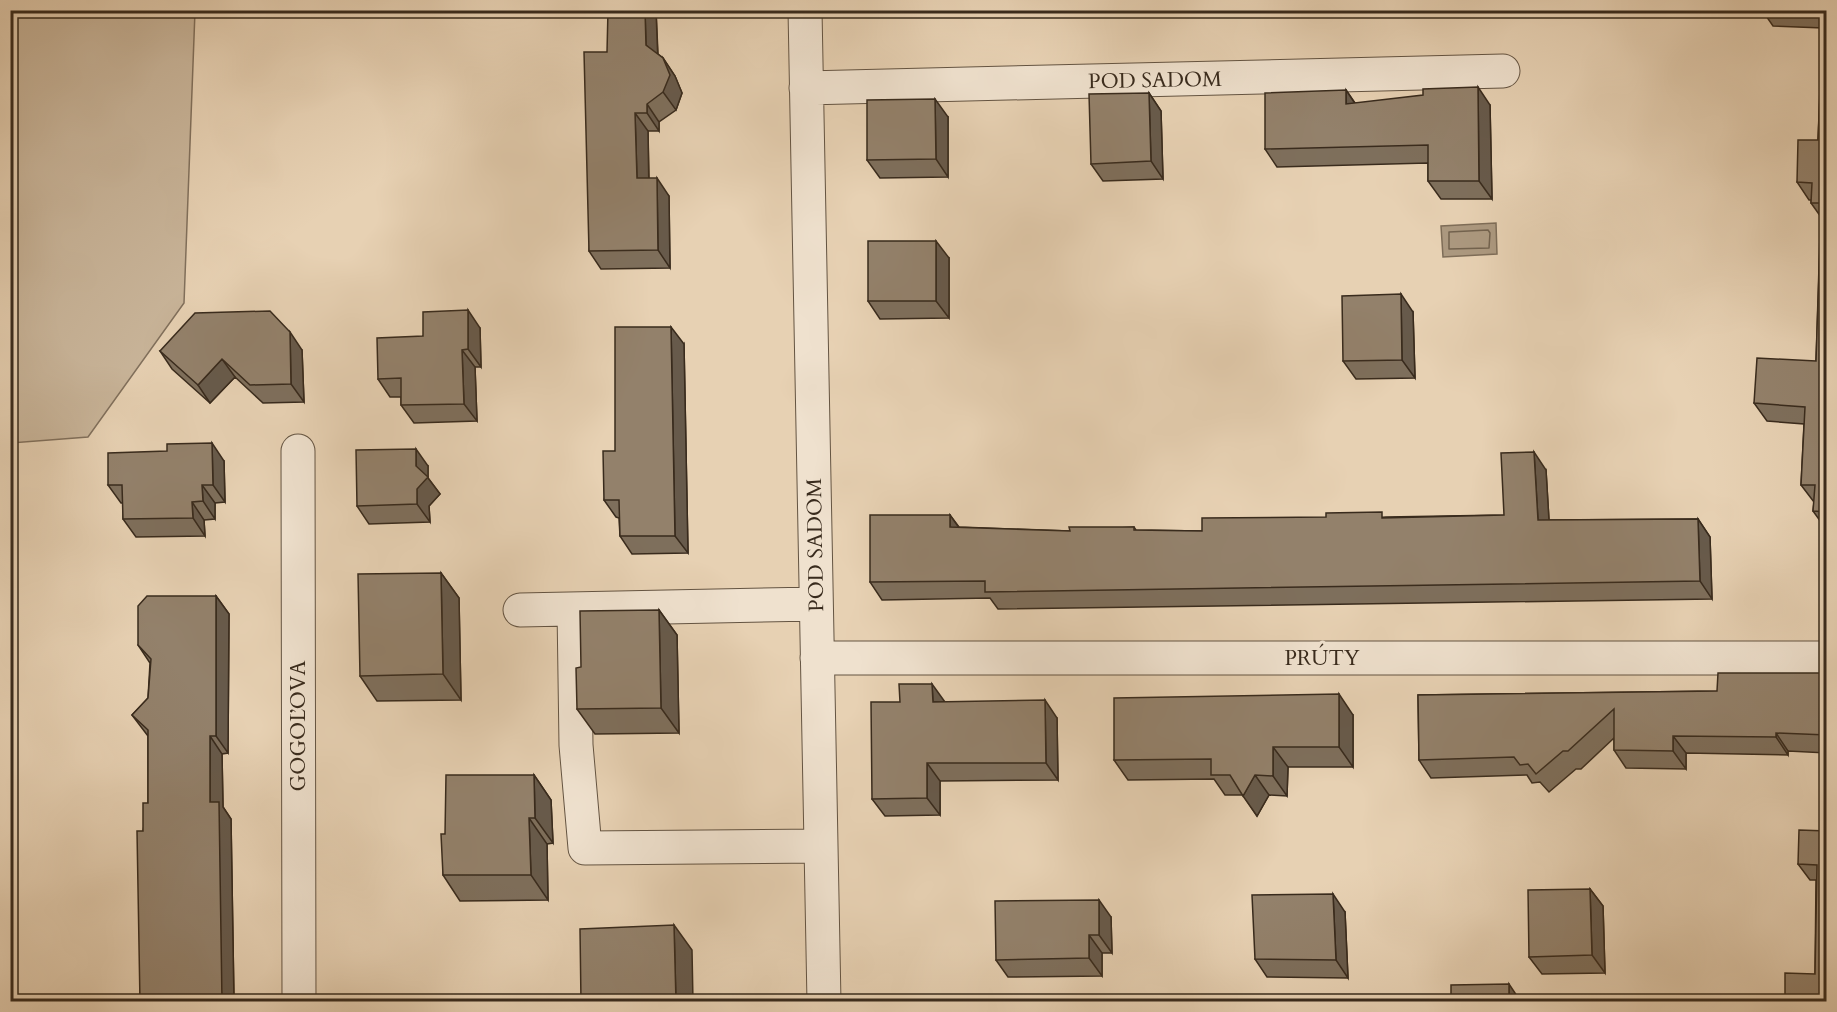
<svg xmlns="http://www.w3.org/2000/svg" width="1837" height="1012" viewBox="0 0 1837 1012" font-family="Cardo,serif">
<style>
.green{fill:#c9b59a;stroke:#81705c;stroke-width:1.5}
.water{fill:#ac9980;stroke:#7e6d58;stroke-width:1.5}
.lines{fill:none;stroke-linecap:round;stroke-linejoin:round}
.shore{stroke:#72624e;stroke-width:1.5}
.minor-casing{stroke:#645442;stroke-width:35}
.minor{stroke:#efe1ce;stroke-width:33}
.wall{fill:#7e6f5c;stroke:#392b1d;stroke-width:1.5}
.shaded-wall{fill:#675a4b;stroke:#392b1d;stroke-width:1.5}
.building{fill:#93816b;stroke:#392b1d;stroke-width:1.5}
.labels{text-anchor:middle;stroke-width:6;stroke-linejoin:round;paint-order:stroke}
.street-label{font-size:21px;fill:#392b1d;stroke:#efe1ce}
</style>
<rect width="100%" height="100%" fill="#e7d1b3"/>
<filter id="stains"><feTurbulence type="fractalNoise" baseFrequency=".00333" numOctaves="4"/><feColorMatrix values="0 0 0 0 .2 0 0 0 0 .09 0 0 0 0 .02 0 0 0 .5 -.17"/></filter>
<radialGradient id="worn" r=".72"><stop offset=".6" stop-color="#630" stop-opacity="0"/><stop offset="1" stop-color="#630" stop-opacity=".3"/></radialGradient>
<path class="green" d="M 11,10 L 195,11 L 184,303 L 88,437 L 11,443 Z"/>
<path class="water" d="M 1496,223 L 1497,254 L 1443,257 L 1441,226 Z"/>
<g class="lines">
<path class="shore" d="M 1488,230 L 1490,233 L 1489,248 L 1449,249 L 1449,232 Z"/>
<defs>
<path id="minor" d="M 805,10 L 824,1002
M 806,88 L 1503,71
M 298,451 L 299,1002
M 574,609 L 576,745 L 585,848 L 821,846
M 520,610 L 816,604
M 817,658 L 1826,658"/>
</defs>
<use href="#minor" class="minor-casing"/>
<use href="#minor" class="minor"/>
</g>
<path class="wall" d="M 656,10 L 658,54 L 663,58 L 675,76 L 682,93 L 676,110 L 659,122 L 659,131 L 648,131 L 649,178 L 669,196 L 670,268 L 601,269 L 589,251 L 607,52 Z
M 1762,10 L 1827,10 L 1827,529 L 1826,529 L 1813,511 L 1814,502 L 1801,485 L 1804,424 L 1767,421 L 1754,403 L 1816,361 L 1821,217 L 1811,203 L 1811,200 L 1809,200 L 1797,182 L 1818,140 L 1823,28 L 1773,26 Z
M 1346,90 L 1355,103 L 1490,105 L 1492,199 L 1441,199 L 1428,181 L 1428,163 L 1277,167 L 1265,149 Z
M 1149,93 L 1161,111 L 1163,179 L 1103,181 L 1091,164 Z
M 948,117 L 948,177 L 880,178 L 867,160 Z
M 949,258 L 949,318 L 880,319 L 868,301 Z
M 1413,312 L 1415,378 L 1356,379 L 1343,361 Z
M 480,328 L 481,367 L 475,367 L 477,421 L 414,423 L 401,405 L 401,397 L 390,397 L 378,379 L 423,336 Z
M 684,344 L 688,553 L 632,554 L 620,536 L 619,518 L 616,517 L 604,500 L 615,451 Z
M 302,350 L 304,402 L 263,403 L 235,377 L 210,403 L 172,369 L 160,351 Z
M 224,461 L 225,502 L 215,503 L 215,519 L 204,520 L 205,536 L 136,537 L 123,519 L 123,503 L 121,503 L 108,485 Z
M 428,466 L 428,478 L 440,494 L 429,506 L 430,522 L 369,524 L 357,506 Z
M 1546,470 L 1549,520 L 1698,519 L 1710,537 L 1712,599 L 998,609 L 990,598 L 882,600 L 870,582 L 950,515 L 959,527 L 1070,531 L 1134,527 L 1136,530 L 1202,531 L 1386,517 L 1504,515 Z
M 441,573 L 459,598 L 461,700 L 377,701 L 360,676 Z
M 216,596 L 229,614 L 228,753 L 222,754 L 223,807 L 231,819 L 234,1002 L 140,1002 L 143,831 L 148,803 L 148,736 L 132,715 L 148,698 L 150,663 L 138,645 Z
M 659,610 L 677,635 L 679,733 L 595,734 L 577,709 Z
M 1827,673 L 1827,753 L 1788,751 L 1788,755 L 1686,753 L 1686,769 L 1626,768 L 1614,750 L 1614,738 L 1581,769 L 1576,769 L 1549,792 L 1540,782 L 1532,783 L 1527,775 L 1431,778 L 1419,760 L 1418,695 L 1717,691 Z
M 945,702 L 1057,718 L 1058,780 L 940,781 L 940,815 L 885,816 L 872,799 Z
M 1353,715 L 1353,767 L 1288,767 L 1287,796 L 1269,795 L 1257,816 L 1243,795 L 1225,795 L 1214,779 L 1128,780 L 1114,760 Z
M 534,775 L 551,800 L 553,843 L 547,844 L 548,900 L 460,901 L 443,875 L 445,834 Z
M 1827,831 L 1815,974 L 1816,880 L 1810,880 L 1798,864 Z
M 1590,889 L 1603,906 L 1605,973 L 1542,974 L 1529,957 Z
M 1345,912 L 1348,978 L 1267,977 L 1255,959 Z
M 1111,917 L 1112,953 L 1102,953 L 1102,976 L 1008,977 L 996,960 Z"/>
<path class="shaded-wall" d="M 645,10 L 656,10 L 658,63 L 646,45 Z
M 663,58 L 675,76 L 682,93 L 676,110 L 663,92 Z
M 1478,87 L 1490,105 L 1492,199 L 1479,181 Z
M 1346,90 L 1358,108 L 1346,104 Z
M 1149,93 L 1161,111 L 1163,179 L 1151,161 Z
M 935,99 L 948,117 L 948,177 L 936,159 Z
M 647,104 L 659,122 L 659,131 L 647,113 Z
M 635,113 L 648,131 L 649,196 L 637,178 Z
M 657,178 L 669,196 L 670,268 L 658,250 Z
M 936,241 L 949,258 L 949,318 L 936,301 Z
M 1401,294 L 1413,312 L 1415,378 L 1402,360 Z
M 468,310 L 480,328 L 481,367 L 468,349 Z
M 671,327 L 684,344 L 688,553 L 675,536 Z
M 290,332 L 302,350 L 304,402 L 291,384 Z
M 462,350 L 475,367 L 477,421 L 464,404 Z
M 222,359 L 235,377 L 210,403 L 198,385 Z
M 212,443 L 224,461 L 225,502 L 213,485 Z
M 416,449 L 428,466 L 428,478 L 440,494 L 429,506 L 430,522 L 417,504 Z
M 1534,452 L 1546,470 L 1550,537 L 1538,520 Z
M 202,485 L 215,503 L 215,519 L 203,501 Z
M 192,502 L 204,520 L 205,536 L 193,518 Z
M 950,515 L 962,532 L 950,527 Z
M 1698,519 L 1710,537 L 1712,599 L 1700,581 Z
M 441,573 L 459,598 L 461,700 L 443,674 Z
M 216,596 L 229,614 L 228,753 L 216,736 Z
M 659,610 L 677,635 L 679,733 L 661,708 Z
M 932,684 L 945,702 L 933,702 Z
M 1339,694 L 1353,715 L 1353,767 L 1339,747 Z
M 1045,700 L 1057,718 L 1058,780 L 1046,763 Z
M 1776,733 L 1788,751 L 1788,755 L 1776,737 Z
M 210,736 L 222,754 L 223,807 L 231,819 L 234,1002 L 222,1002 L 210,802 Z
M 1673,736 L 1686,753 L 1686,769 L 1673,751 Z
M 1273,747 L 1288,767 L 1287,796 L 1273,776 Z
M 927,763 L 940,781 L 940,815 L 927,798 Z
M 534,775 L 551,800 L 553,843 L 535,818 Z
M 1255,775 L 1269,795 L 1257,816 L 1243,796 Z
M 529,818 L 547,844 L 548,900 L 531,875 Z
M 1590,889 L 1603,906 L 1605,973 L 1592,955 Z
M 1333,894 L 1345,912 L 1348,978 L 1336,960 Z
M 1099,900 L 1111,917 L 1112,953 L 1099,935 Z
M 674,925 L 692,950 L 693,1002 L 676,1002 Z
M 1089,935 L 1102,953 L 1102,976 L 1089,958 Z
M 1509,984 L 1521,1002 L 1509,1002 Z"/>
<path class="building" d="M 608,10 L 645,10 L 646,45 L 663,58 L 670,75 L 663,92 L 647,104 L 647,113 L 635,113 L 637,178 L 657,178 L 658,250 L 589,251 L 584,52 L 607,52 Z
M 1823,10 L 1827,10 L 1827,512 L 1813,511 L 1815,485 L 1801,485 L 1805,407 L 1754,403 L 1757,358 L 1816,361 L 1821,203 L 1811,203 L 1812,183 L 1797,182 L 1798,140 L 1818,140 Z
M 1478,87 L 1479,181 L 1428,181 L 1428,145 L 1265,149 L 1265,93 L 1346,90 L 1346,104 L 1423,95 L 1423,89 Z
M 1149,93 L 1151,161 L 1091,164 L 1089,94 Z
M 935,99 L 936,159 L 867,160 L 867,100 Z
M 868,241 L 936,241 L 936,301 L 868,301 Z
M 1401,294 L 1402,360 L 1343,361 L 1342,296 Z
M 468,310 L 468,349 L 462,350 L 464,404 L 401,405 L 401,378 L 378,379 L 377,338 L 423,336 L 423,312 Z
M 270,311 L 290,332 L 291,384 L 250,385 L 222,359 L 198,385 L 160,351 L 195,313 Z
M 615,327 L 671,327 L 675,536 L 620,536 L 619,500 L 604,500 L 603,451 L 615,451 Z
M 212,443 L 213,485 L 202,485 L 203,501 L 192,502 L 193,518 L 123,519 L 122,485 L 108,485 L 108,453 L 167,451 L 167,444 Z
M 416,449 L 416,466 L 428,477 L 417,489 L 417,504 L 357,506 L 356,450 Z
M 1534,452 L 1538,520 L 1698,519 L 1700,581 L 985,592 L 985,581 L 870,582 L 870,515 L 950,515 L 950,527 L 1070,531 L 1069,527 L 1134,527 L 1134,530 L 1202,531 L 1202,518 L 1326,517 L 1326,513 L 1382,512 L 1382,518 L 1504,515 L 1501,453 Z
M 441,573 L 443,674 L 360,676 L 358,574 Z
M 147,596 L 216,596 L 216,736 L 210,736 L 210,802 L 219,802 L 222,1002 L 140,1002 L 137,831 L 143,831 L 143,803 L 148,803 L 148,730 L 132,715 L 148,698 L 151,659 L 138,645 L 138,606 Z
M 659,610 L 661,708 L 577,709 L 576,668 L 581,667 L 580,611 Z
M 1718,673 L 1827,673 L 1827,735 L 1776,733 L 1776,737 L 1673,736 L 1673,751 L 1614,750 L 1614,709 L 1568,751 L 1563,751 L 1536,774 L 1528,764 L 1520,765 L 1514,757 L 1419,760 L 1418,695 L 1717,691 Z
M 899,684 L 932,684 L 933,702 L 1045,700 L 1046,763 L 927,763 L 927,798 L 872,799 L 871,702 L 900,702 Z
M 1339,694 L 1339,747 L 1273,747 L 1273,776 L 1255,775 L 1243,796 L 1230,775 L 1211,775 L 1211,759 L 1114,760 L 1114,698 Z
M 446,775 L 534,775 L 535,818 L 529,818 L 531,875 L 443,875 L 441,834 L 445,834 Z
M 1799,830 L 1827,831 L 1827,1002 L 1785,1002 L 1785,973 L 1815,974 L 1817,865 L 1798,864 Z
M 1590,889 L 1592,955 L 1529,957 L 1528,890 Z
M 1333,894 L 1336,960 L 1255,959 L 1252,895 Z
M 1099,900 L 1099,935 L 1089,935 L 1089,958 L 996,960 L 995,901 Z
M 674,925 L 676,1002 L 581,1002 L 580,929 Z
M 1509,984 L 1509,1002 L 1451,1002 L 1451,985 Z"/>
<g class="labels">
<g class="street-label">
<text transform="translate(1155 80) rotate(-1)" y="7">POD SADOM</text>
<text transform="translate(815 545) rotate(-91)" y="7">POD SADOM</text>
<text x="1322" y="665">PRÚTY</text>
<text transform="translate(298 726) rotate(-90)" y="7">GOGOĽOVA</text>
</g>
</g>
<rect width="1837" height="1012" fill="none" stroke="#e7d1b3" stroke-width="36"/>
<rect x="12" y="12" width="1813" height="988" fill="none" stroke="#392b1d" stroke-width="3"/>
<rect x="18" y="18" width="1801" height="976" fill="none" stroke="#392b1d" stroke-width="1.5"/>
<rect width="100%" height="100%" filter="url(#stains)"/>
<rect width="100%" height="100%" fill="url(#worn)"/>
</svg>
